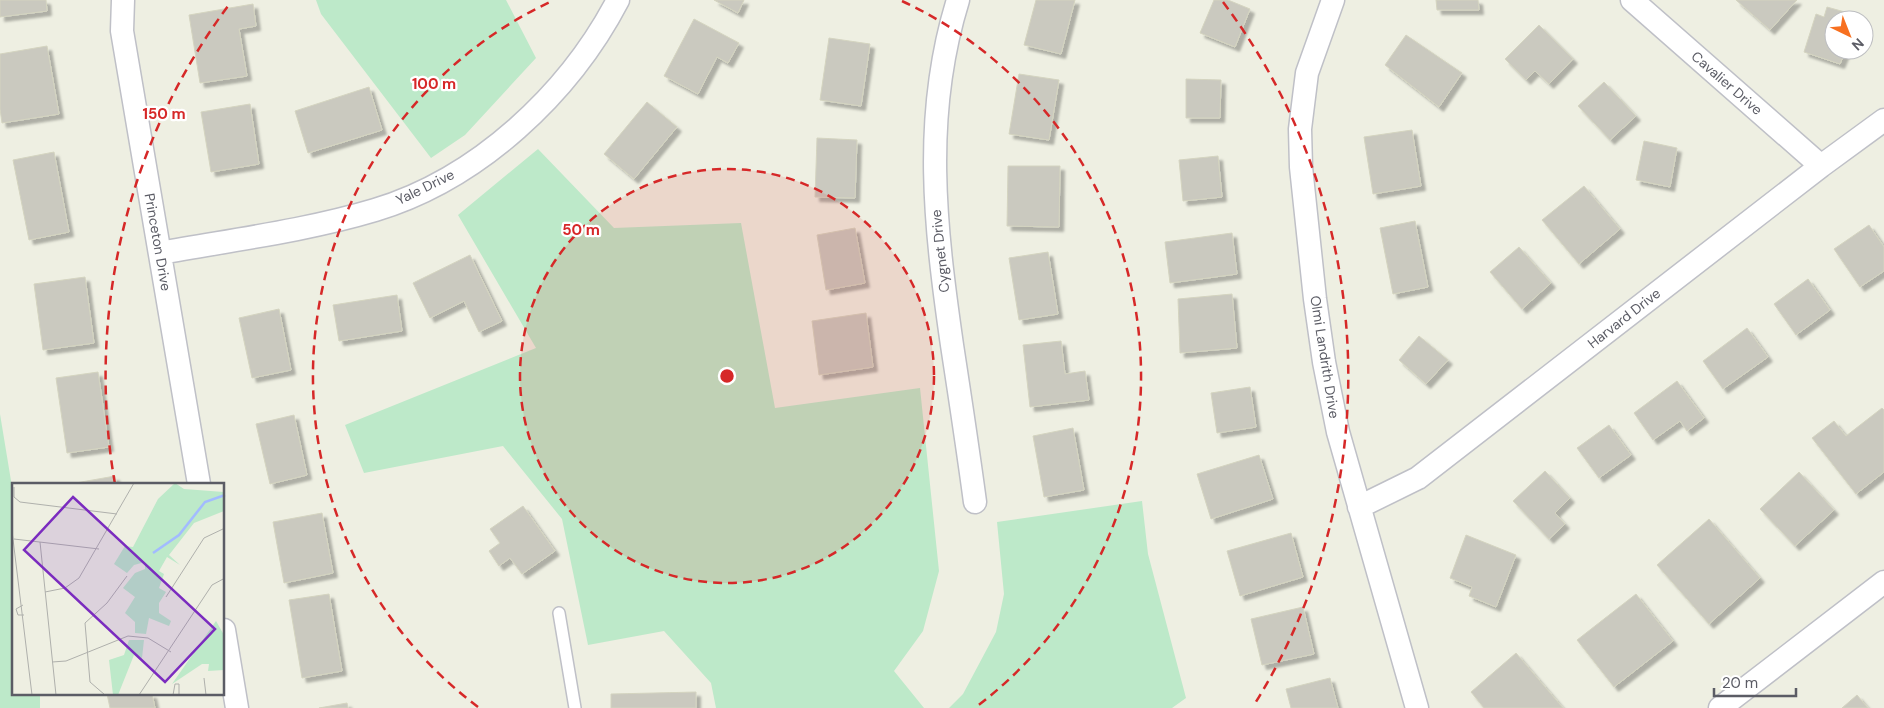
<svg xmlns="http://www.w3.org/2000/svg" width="1884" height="708" viewBox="0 0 1884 708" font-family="'DM Sans',sans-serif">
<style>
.green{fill:#bde9c9}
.building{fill:#cac9bf;stroke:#d4d4c0;filter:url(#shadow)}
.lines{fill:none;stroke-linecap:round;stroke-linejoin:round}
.lane-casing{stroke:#bfc0c7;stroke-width:14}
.street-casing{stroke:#bfc0c7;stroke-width:25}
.lane{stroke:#fff;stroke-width:11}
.street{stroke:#fff;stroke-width:22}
.ring{fill:none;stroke:#d62828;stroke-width:2.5;stroke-dasharray:9 6}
.labels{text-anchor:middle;stroke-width:4.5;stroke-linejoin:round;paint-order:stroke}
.street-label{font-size:14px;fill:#5b5c65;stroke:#fff}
.inset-river{fill:none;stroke:#a2bbff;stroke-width:2.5}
.inset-road{fill:none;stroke:#afb0ac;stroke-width:1}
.view{fill:#7b2cbf;fill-opacity:0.15;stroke:#7b2cbf;stroke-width:2.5}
.inset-edge{fill:none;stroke:#5b5c65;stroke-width:2.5}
.centre{fill:#d62828;stroke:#fff;stroke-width:2.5}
.ring-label{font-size:15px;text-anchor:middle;font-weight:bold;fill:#d62828;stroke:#fff;stroke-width:4.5;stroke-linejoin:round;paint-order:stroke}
</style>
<defs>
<filter id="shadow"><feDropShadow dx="4.5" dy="4.5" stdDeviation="1" flood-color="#0004"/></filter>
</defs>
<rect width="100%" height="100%" fill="#eeefe2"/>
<path class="green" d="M 316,0 L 506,0 L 536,58 L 465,135 L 431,158 L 321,14 Z
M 538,149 L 614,228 L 741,223 L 775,408 L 920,388 L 939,571 L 923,631 L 894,671 L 924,708 L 716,708 L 711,683 L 664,631 L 588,645 L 562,519 L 503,446 L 364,473 L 345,425 L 536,348 L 458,215 Z
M 0,414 L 14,499 L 14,694 L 40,694 L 40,708 L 0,708 Z
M 1142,501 L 1148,554 L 1186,698 L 1172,708 L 949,708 L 963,694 L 996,632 L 1004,594 L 997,522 Z"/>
<path class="building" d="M 0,0 L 46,0 L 47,11 L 0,17 Z
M 714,0 L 744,0 L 738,13 Z
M 1036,0 L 1075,0 L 1061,54 L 1024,45 Z
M 1214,0 L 1228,0 L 1250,9 L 1235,47 L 1200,33 Z
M 1436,0 L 1478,0 L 1479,10 L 1437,10 Z
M 1736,0 L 1797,0 L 1770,30 Z
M 253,4 L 256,26 L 239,29 L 247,76 L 200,83 L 189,15 Z
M 1827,7 L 1859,16 L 1857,20 L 1834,20 L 1834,50 L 1846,50 L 1840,64 L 1804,52 L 1816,14 L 1824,17 Z
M 694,19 L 739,43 L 728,63 L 717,57 L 698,94 L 664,76 Z
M 1539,25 L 1573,59 L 1549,84 L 1535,71 L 1526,80 L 1505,59 Z
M 1406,35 L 1462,73 L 1439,107 L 1385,65 Z
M 829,38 L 870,44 L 861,106 L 820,100 Z
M 47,46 L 59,114 L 2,123 L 0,109 L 0,54 Z
M 1019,74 L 1059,80 L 1049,140 L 1009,134 Z
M 1186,79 L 1221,80 L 1220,118 L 1186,118 Z
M 1604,82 L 1636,116 L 1610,140 L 1578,106 Z
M 369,87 L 382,130 L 308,153 L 295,111 Z
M 647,102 L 677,127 L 634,179 L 604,154 Z
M 250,104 L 259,164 L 211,172 L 201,112 Z
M 1412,130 L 1421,186 L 1373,194 L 1364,137 Z
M 817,138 L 857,140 L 855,198 L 815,197 Z
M 1644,141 L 1677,148 L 1670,187 L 1636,180 Z
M 54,152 L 69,232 L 29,240 L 13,160 Z
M 1218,156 L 1222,197 L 1183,201 L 1179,160 Z
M 1008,166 L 1060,166 L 1059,227 L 1007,226 Z
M 1584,186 L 1620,229 L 1579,264 L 1542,220 Z
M 1415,221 L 1428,287 L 1393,294 L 1380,228 Z
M 1869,225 L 1884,247 L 1884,271 L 1860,287 L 1834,249 Z
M 855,228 L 865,283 L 826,290 L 817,235 Z
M 1232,233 L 1237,274 L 1170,283 L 1165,242 Z
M 1519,247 L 1551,283 L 1522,309 L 1490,272 Z
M 1048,252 L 1058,314 L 1019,320 L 1009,258 Z
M 470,255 L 502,321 L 479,332 L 464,301 L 430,318 L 413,283 Z
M 85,277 L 94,343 L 43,350 L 34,284 Z
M 1808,279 L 1830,310 L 1796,335 L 1774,304 Z
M 1232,294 L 1237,348 L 1180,353 L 1178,299 Z
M 397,295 L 402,331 L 339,341 L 333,305 Z
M 279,309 L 291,370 L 252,378 L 239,318 Z
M 866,313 L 873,367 L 819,375 L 812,321 Z
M 1747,328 L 1768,357 L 1723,389 L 1703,361 Z
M 1419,336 L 1448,360 L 1426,384 L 1399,360 Z
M 1061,341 L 1065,374 L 1085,371 L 1089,400 L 1030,407 L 1023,345 Z
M 98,372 L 109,447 L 67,453 L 56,378 Z
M 1677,381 L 1704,418 L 1687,431 L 1680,421 L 1653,440 L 1634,413 Z
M 1250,387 L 1256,427 L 1217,433 L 1211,393 Z
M 1882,408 L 1884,410 L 1884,472 L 1856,494 L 1812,438 L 1834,421 L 1846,436 Z
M 294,415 L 307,475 L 270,484 L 256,424 Z
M 1609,425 L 1631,455 L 1599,478 L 1577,448 Z
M 1073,428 L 1084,490 L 1044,497 L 1033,436 Z
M 1259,455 L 1273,499 L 1211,519 L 1197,474 Z
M 1545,471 L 1570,498 L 1555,513 L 1565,524 L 1549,539 L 1513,501 Z
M 1799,472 L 1834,510 L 1795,546 L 1760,509 Z
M 115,476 L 116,484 L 70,484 Z
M 523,506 L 555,551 L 522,574 L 510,558 L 499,566 L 489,551 L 500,543 L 490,529 Z
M 322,513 L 333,573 L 284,583 L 273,522 Z
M 1709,519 L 1760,578 L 1709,624 L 1657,565 Z
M 1291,533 L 1303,577 L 1240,596 L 1227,551 Z
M 1466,535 L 1516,555 L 1496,607 L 1469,596 L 1472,587 L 1450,578 Z
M 329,594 L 342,671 L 302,678 L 289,600 Z
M 1636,594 L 1673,641 L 1614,687 L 1577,640 Z
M 1303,607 L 1314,654 L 1262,665 L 1251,619 Z
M 1516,653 L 1563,708 L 1484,708 L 1471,692 Z
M 1330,678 L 1338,708 L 1291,708 L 1286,689 Z
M 696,692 L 696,708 L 611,708 L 611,694 Z
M 107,694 L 152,694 L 155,708 L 110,708 Z
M 1857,695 L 1868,708 L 1842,708 Z
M 347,703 L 348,708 L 319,708 Z"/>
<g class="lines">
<defs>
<path id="lane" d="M 559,613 L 575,708"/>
<path id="street" d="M 123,0 L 122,31 L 199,484
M 958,0 C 922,116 935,227 952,345 C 960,397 968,450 975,502
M 1333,0 L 1307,73 L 1300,129 L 1301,167 L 1315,299 L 1324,362 L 1338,432 L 1417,708
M 1632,0 L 1821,166
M 160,253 C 231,240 305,231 375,210 C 478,179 569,94 618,0
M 1359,507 L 1418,478 L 1821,166 L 1884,120
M 224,630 L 237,708
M 1720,708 L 1884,582"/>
</defs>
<use href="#lane" class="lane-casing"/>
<use href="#street" class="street-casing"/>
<use href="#lane" class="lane"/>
<use href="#street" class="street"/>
</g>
<circle cx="727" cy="376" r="207" fill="#d62828" fill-opacity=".12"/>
<g class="ring">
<circle cx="727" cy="376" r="207"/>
<path d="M478 707A414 414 0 0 1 552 1M902 1A414 414 0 0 1 976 707"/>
<path d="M115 484A621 621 0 0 1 231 2M1223 2A621 621 0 0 1 1254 705"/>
</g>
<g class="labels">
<g class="street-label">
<text transform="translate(1727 83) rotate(41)" y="5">Cavalier Drive</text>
<text transform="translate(425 187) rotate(-26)" y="5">Yale Drive</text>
<text transform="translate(158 242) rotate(80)" y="5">Princeton Drive</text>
<text transform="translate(940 251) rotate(-96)" y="5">Cygnet Drive</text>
<text transform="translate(1624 318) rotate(-38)" y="5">Harvard Drive</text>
<text transform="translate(1325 357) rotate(81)" y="5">Olmi Landrith Drive</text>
</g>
</g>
<g transform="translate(12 483)">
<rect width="212" height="212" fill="#eeefe2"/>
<path d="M 163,0 L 172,6 L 212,9 L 212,28 L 182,40 L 157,72 L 168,82 L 155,74 L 147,88 L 152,91 L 147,105 L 154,109 L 147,120 L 147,130 L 159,138 L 157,143 L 137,135 L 134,151 L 123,150 L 123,139 L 113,130 L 123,114 L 111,105 L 123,90 L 133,86 L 133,79 L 122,82 L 115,90 L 102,81 L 113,63 L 121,64 L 146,16 ZM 204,138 L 212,152 L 212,187 L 196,188 L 197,181 L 190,181 L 160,201 ZM 117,157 L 132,157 L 130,175 L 122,172 L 106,212 L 101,212 L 97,177 L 112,172 Z" fill="#bde9c9"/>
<path class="inset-river" d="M 141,70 L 167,52 L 193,19 L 213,12"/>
<path class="inset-road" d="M 2,4 L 2,14 L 8,19 L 105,31M 0,48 L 20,212M 2,56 L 87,66M 28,59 L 44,212M 33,109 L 53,105 L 67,95 L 122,0M 154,114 L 192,55 L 213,45M 11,122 L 4,126 L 6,132 L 12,132M 40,179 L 54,178 L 116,153 L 136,155 L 159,169M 192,195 L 194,212M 93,212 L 78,199 L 73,140 L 95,120 L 115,93M 127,212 L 200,102 L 213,95M 161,212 L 163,201 L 167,201 L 167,212"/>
<path class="view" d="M 61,14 L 203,146 L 153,199 L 12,67 Z"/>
<rect width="212" height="212" class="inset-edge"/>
</g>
<circle cx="727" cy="376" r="8" class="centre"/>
<g class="ring-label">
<text x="434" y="89">100 m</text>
<text x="164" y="119">150 m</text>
<text x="581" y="235">50 m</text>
</g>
<g transform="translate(1849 35) rotate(137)"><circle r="24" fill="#ffffff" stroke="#bdbec1"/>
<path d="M0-4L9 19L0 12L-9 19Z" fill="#f77020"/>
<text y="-8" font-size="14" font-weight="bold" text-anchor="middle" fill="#5b5c65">N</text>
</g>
<path d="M1714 688v8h82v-8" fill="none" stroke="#5b5c65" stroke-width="2.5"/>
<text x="1722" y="688" font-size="15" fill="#5b5c65" stroke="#ffffff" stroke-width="4" paint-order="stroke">20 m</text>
</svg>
